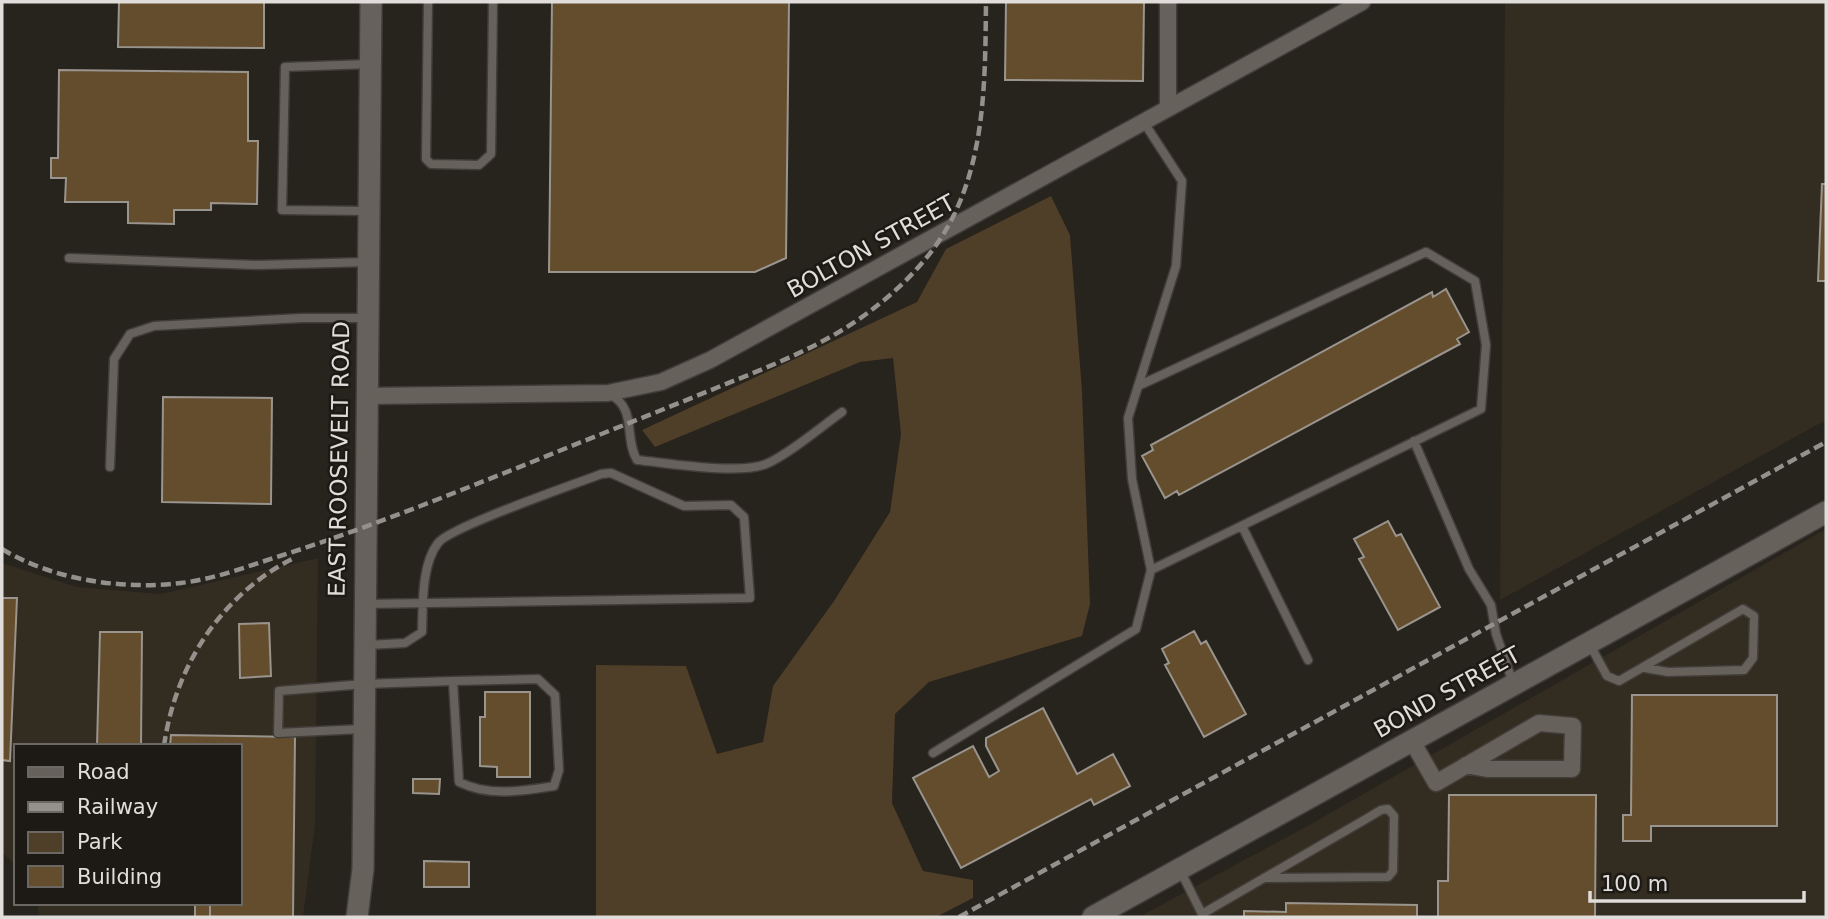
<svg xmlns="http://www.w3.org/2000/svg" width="1828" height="919" viewBox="0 0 1828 919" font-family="'DejaVu Sans',sans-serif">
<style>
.built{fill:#332c21}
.green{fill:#4f3e28}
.building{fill:#644d2d;stroke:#99948d;stroke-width:2}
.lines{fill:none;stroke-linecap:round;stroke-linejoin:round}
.lane-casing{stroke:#413e3a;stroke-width:11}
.street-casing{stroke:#413e3a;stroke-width:19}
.secondary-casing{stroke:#413e3a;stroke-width:24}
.lane{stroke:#66615b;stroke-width:8}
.street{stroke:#66615b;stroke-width:16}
.secondary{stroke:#66615b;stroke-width:21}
.rail{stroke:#94908c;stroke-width:4.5;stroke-dasharray:10 5;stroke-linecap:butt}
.labels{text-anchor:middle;stroke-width:5;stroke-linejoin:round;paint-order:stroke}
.street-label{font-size:23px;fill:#e0ddda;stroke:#1d1914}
</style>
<rect width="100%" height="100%" fill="#27231d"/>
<path class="built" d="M 1505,2 L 1826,2 L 1826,420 L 1500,600 Z
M 1826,529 L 1826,917 L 1139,917 L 1311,824 Z
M 318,558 L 315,825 L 303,917 L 40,917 L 37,903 L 240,903 L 240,746 L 16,746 L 16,866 L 2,852 L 2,563 L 77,587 L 161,594 Z"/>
<path class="green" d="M 1051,196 L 1070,235 L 1082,391 L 1090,604 L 1082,636 L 929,682 L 895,714 L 892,803 L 923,871 L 973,880 L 973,898 L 936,917 L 596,917 L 596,665 L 686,666 L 717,754 L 763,742 L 773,686 L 834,601 L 890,512 L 901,434 L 893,358 L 860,362 L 655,447 L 642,430 L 917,302 L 946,249 Z"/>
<path class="building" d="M 119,2 L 264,2 L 264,48 L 118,47 Z
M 552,2 L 789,2 L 786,258 L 755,272 L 549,272 Z
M 1006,2 L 1144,2 L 1143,81 L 1005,80 Z
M 59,70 L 248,72 L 248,141 L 258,141 L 257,204 L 211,203 L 211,210 L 174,210 L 174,224 L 128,223 L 128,202 L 65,202 L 66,178 L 51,178 L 51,158 L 58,158 Z
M 1822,184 L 1826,184 L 1826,281 L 1818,281 Z
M 1446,289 L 1469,332 L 1457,339 L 1460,344 L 1179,495 L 1177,491 L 1165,498 L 1142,456 L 1153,450 L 1151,445 L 1432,292 L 1433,297 Z
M 163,397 L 272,398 L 271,504 L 162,502 Z
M 1388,521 L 1396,536 L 1401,534 L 1440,607 L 1398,630 L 1359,559 L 1364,557 L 1354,539 Z
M 2,598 L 17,598 L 10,761 L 2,760 Z
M 269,623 L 271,676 L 240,678 L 239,624 Z
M 1194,631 L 1201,644 L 1206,641 L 1246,714 L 1204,737 L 1165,665 L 1169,663 L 1162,649 Z
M 100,632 L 142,632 L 141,746 L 97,746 Z
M 485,692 L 530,692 L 530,777 L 497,777 L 497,767 L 480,766 L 480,717 L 485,717 Z
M 1632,695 L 1777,695 L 1777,826 L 1651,826 L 1651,841 L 1623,841 L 1623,815 L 1631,815 Z
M 1043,708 L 1077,774 L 1113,754 L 1130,786 L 1094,805 L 1091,799 L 961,868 L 913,778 L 973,746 L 989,777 L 999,771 L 986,746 L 986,738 Z
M 171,735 L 295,737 L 293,917 L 210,917 L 210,903 L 240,903 L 240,746 L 170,746 Z
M 413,779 L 440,779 L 439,794 L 413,793 Z
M 1449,795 L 1596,795 L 1595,917 L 1438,917 L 1438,881 L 1448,881 Z
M 424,861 L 469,862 L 469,887 L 424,887 Z
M 195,903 L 210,903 L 210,917 L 195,917 Z
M 1286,903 L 1417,905 L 1417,917 L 1230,917 L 1244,917 L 1244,911 L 1286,912 Z"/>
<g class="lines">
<defs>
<path id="lane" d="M 428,2 L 426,159 L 431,164 L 479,165 L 491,154 L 493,2
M 367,211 L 282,210 L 285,67 L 370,64
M 69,258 L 258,265 L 368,262
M 1138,386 L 1426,252 L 1475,281 L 1486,345 L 1481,409 L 1151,570 L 1132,479 L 1128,418 L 1176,266 L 1182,181 L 1143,121
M 611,395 C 637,409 624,439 637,460 C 668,463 739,475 766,464 C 788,455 822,426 842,412
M 1414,441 L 1469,569 L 1491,605 L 1496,634 L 1513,683
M 110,467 L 114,359 L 130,334 L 154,326 L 302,318 L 367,318
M 1242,526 L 1308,660
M 366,604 L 750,598 L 744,517 L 731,505 L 684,506 L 611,473 L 601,474 C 573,485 450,527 438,543 C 421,565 423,606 422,632 L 405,643 L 367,645
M 1590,645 L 1607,676 L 1619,681 L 1743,609 L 1754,616 L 1753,658 L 1744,670 L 1668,672 L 1645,668
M 362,729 L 278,733 L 279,691 L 364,684 L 453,681 L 459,782 C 489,797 522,791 554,786 L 559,770 L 555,695 L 538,679 L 453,681
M 933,753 L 1136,629 L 1151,570
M 1180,870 L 1202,914 L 1366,819 L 1381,810 L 1388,809 L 1394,816 L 1393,871 L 1388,877 L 1264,878"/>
<path id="street" d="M 1168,107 L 1168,2
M 365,396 L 608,393 L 661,382 L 710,360 L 1362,2
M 1412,741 L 1436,783 L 1539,723 L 1573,726 L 1572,769 L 1487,769 L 1466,765"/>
<path id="secondary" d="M 357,917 L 363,869 L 371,2
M 1093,917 L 1826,512"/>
</defs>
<use href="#lane" class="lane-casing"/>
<use href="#street" class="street-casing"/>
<use href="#secondary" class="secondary-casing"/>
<use href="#lane" class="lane"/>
<use href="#street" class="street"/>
<use href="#secondary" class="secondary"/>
<path class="rail" d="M 2,549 C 53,580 122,590 181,583 C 215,579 248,566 280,556 C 365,529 449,495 532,462 C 593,437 655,413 716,388 C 758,371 800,355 839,332 C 869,314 899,290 922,263 C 986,190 985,93 986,2
M 164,746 C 175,667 220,596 292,559
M 959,917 L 1826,442"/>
</g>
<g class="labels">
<g class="street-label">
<text transform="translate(871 246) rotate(-29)" y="8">BOLTON STREET</text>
<text transform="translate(339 459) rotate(-89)" y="8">EAST ROOSEVELT ROAD</text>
<text transform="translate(1447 692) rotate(-29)" y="8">BOND STREET</text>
</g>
</g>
<rect width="1828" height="919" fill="none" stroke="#e0ddda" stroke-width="7"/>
<rect x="14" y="744" width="228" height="161" fill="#1d1914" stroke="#6b6763" stroke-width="2"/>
<rect x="28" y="767" width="35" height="10" fill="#66615b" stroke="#6b6763" stroke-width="2"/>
<text x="77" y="779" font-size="21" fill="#e0ddda">Road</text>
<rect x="28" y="802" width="35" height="10" fill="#94908c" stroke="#6b6763" stroke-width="2"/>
<text x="77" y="814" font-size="21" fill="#e0ddda">Railway</text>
<rect x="28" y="832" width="35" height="21" fill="#4f3e28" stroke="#6b6763" stroke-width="2"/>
<text x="77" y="849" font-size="21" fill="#e0ddda">Park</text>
<rect x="28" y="866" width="35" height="21" fill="#644d2d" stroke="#6b6763" stroke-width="2"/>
<text x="77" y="884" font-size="21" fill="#e0ddda">Building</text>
<path d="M1590 891v10h214v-10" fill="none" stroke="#e0ddda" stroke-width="3.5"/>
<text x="1601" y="891" font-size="21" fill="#e0ddda" stroke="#1d1914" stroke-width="5" paint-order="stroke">100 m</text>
</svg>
